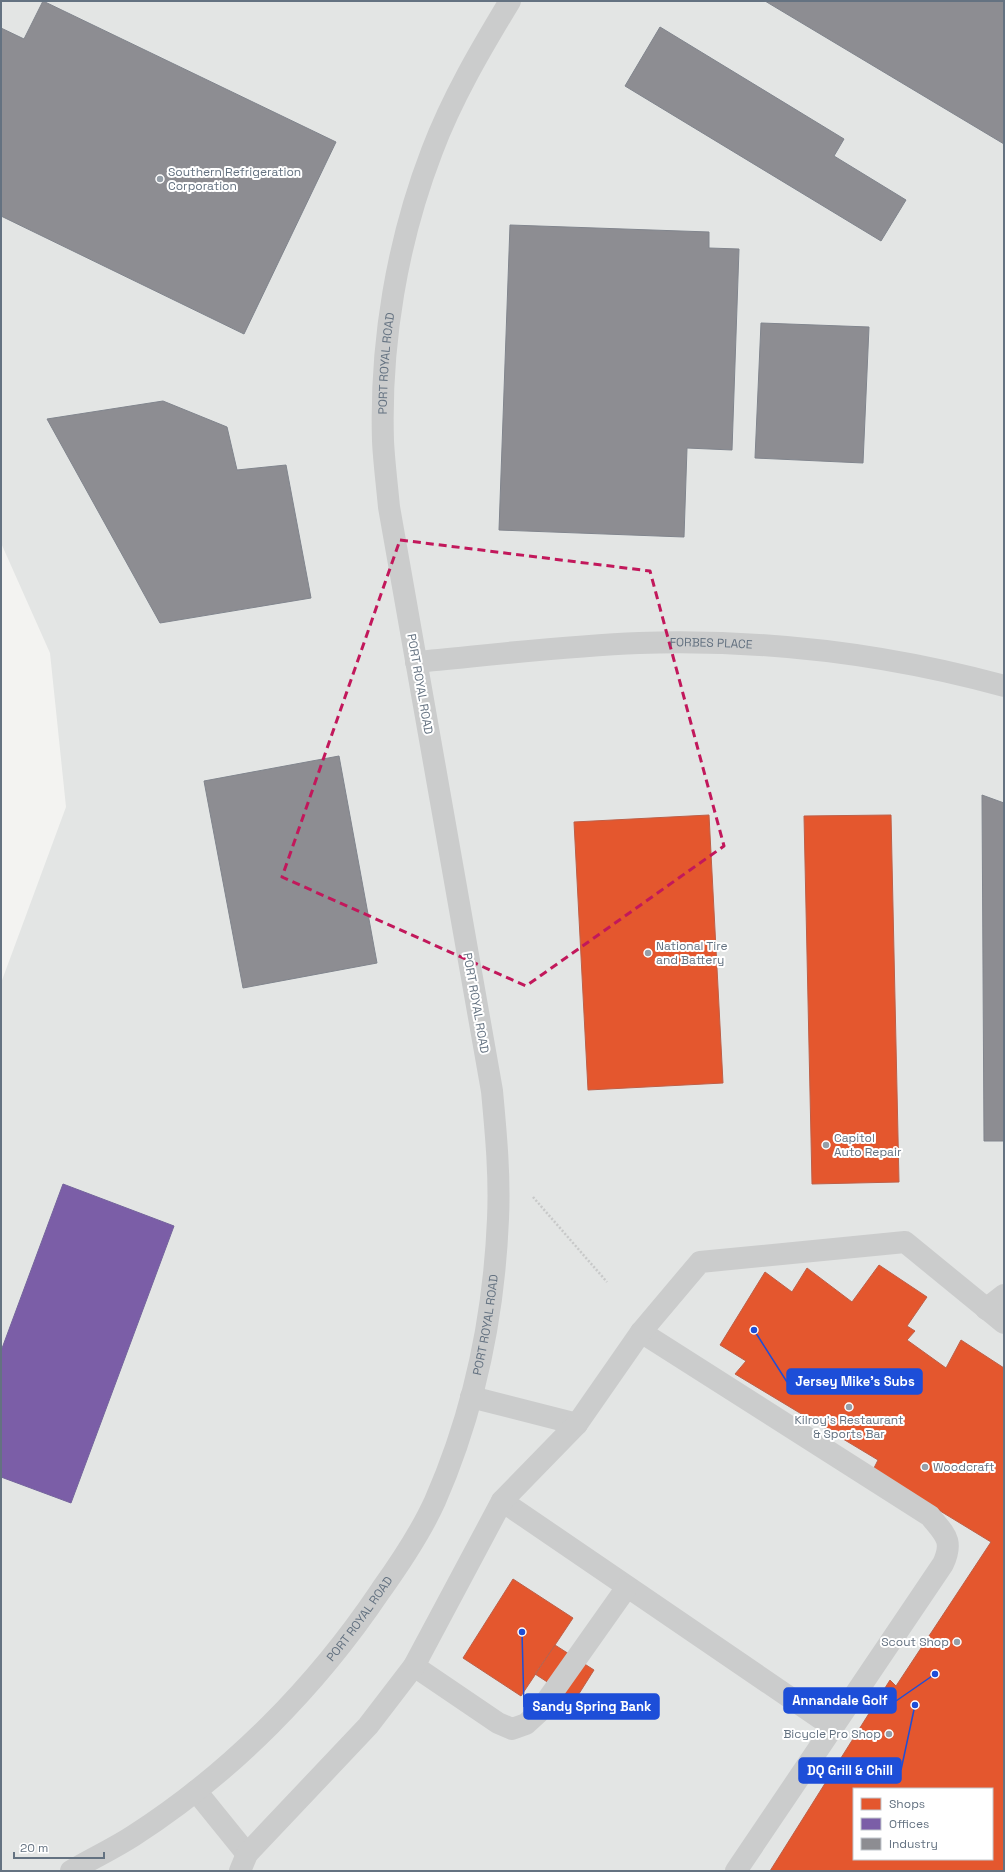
<svg xmlns="http://www.w3.org/2000/svg" width="1005" height="1872" viewBox="0 0 1005 1872" font-family="'Space Grotesk',sans-serif">
<style>
.built{fill:#e3e5e4;fill-rule:evenodd}
.shops{fill:#e4572e;stroke:#be5f47;fill-rule:evenodd}
.offices{fill:#7b5ea7;stroke:#74649c}
.industry{fill:#8d8d92;stroke:#81858d}
.lines{fill:none;stroke-linecap:round;stroke-linejoin:round}
.path{stroke:#c8c9c9;stroke-width:2.5;stroke-dasharray:2 2;stroke-linecap:butt}
.minor{stroke:#cbcccc;stroke-width:22}
.marked{fill:none;stroke:#c2185b;stroke-width:3;stroke-dasharray:8 5;stroke-linejoin:round}
.poi-dot{fill:#969fa8;stroke:#fff;stroke-width:1.5}
.labels{text-anchor:middle;stroke-width:4;stroke-linejoin:round;paint-order:stroke}
.poi-label{font-size:12px;fill:#647281;stroke:#fff;text-anchor:start}
.street-label{font-size:12px;fill:#647281;stroke:#fff}
.leader{fill:none;stroke:#1d4ed8;stroke-width:1.5}
.callout-dot{fill:#1d4ed8;stroke:#fff;stroke-width:1.5}
.callout{fill:#1d4ed8;stroke:#1d4ed8;stroke-width:1.5}
.callout-label{font-size:13px;text-anchor:middle;font-weight:bold;fill:#fff}
</style>
<rect width="100%" height="100%" fill="#f3f3f1"/>
<path class="built" d="M 1,1 L 1004,1 L 1004,1871 L 1,1871 L 1,983 L 66,807 L 50,653 L 1,543 ZM 854,1789 L 992,1789 L 992,1859 L 854,1859 Z"/>
<path class="shops" d="M 709,815 L 723,1083 L 588,1090 L 574,822 Z
M 891,815 L 899,1182 L 812,1184 L 804,816 Z
M 879,1265 L 927,1297 L 907,1326 L 915,1331 L 907,1340 L 946,1368 L 961,1340 L 1004,1368 L 1004,1871 L 770,1871 L 890,1680 L 896,1686 L 991,1542 L 873,1470 L 878,1460 L 735,1374 L 746,1361 L 720,1345 L 765,1272 L 792,1292 L 807,1268 L 852,1302 ZM 854,1789 L 992,1789 L 992,1859 L 854,1859 Z
M 513,1579 L 573,1618 L 521,1696 L 463,1658 Z
M 555,1645 L 594,1670 L 575,1700 L 535,1674 Z"/>
<path class="offices" d="M 63,1184 L 174,1226 L 71,1503 L 1,1477 L 1,1351 Z"/>
<path class="industry" d="M 43,1 L 336,142 L 244,334 L 1,216 L 1,28 L 24,39 Z
M 765,1 L 1004,1 L 1004,144 Z
M 660,27 L 844,139 L 834,156 L 906,200 L 881,241 L 625,86 Z
M 510,225 L 709,232 L 709,248 L 739,249 L 732,450 L 687,448 L 684,537 L 499,530 Z
M 761,323 L 869,327 L 863,463 L 755,458 Z
M 163,401 L 227,427 L 237,470 L 286,465 L 311,598 L 160,623 L 47,419 Z
M 339,756 L 377,963 L 243,988 L 204,781 Z
M 982,795 L 1004,803 L 1004,1141 L 984,1141 Z"/>
<g class="lines">
<path class="path" d="M 533,1197 L 607,1282"/>
<g class="minor">
<path id="s1" d="M 416,662 C 490,655 564,646 639,643 C 761,639 887,654 1004,686"/>
<path d="M 986,1309 L 1004,1295"/>
<path d="M 641,1332 L 930,1516 C 945,1535 954,1540 943,1564 L 736,1871"/>
<path d="M 471,1397 L 577,1424"/>
<path d="M 502,1501 L 833,1727"/>
<path d="M 414,1666 L 498,1723 L 512,1729 L 526,1724 L 538,1713 L 627,1587"/>
<path d="M 196,1791 L 247,1854"/>
<path id="s2" d="M 71,1871 C 91,1859 113,1849 133,1836 C 231,1773 316,1687 381,1590 C 401,1562 421,1532 435,1501 C 474,1412 494,1315 498,1219 C 500,1176 496,1134 492,1091 L 389,507 C 387,485 384,462 383,441 C 380,343 397,242 432,151 C 452,98 481,49 510,1"/>
<path d="M 240,1871 L 247,1854 L 368,1726 L 414,1666 L 502,1501 L 577,1424 L 641,1332 L 700,1262 L 905,1242 L 1004,1323"/>
</g>
</g>
<path class="marked" d="M 400,540 L 650,571 L 724,846 L 526,986 L 282,877 Z"/>
<g class="poi-dot">
<circle cx="160" cy="179" r="4"/>
<circle cx="648" cy="953" r="4"/>
<circle cx="826" cy="1145" r="4"/>
<circle cx="849" cy="1407" r="4"/>
<circle cx="925" cy="1467" r="4"/>
<circle cx="957" cy="1642" r="4"/>
<circle cx="889" cy="1734" r="4"/>
</g>
<g class="labels">
<g class="poi-label">
<text x="168" y="176">Southern Refrigeration<tspan x="168" dy="14">Corporation</tspan></text>
<text x="656" y="950">National Tire<tspan x="656" dy="14">and Battery</tspan></text>
<text x="834" y="1142">Capitol<tspan x="834" dy="14">Auto Repair</tspan></text>
<text x="849" y="1424" text-anchor="middle">Kilroy's Restaurant<tspan x="849" dy="14">&amp; Sports Bar</tspan></text>
<text x="933" y="1471">Woodcraft</text>
<text x="949" y="1646" text-anchor="end">Scout Shop</text>
<text x="881" y="1738" text-anchor="end">Bicycle Pro Shop</text>
</g>
<g class="street-label">
<text dy="4" stroke="none"><textPath href="#s2" startOffset="1683">PORT ROYAL ROAD</textPath></text>
<text dy="4" stroke="none"><textPath href="#s1" startOffset="296">FORBES PLACE</textPath></text>
<text transform="translate(420 684) rotate(80)" y="4">PORT ROYAL ROAD</text>
<text transform="translate(476 1003) rotate(80)" y="4">PORT ROYAL ROAD</text>
<text dy="4" stroke="none"><textPath href="#s2" startOffset="711">PORT ROYAL ROAD</textPath></text>
<text dy="4" stroke="none"><textPath href="#s2" startOffset="387">PORT ROYAL ROAD</textPath></text>
</g>
</g>
<path class="leader" d="M754 1330L787 1382M935 1674L896 1701M522 1632L524 1707M915 1705L901 1770"/>
<g class="callout-dot">
<circle cx="754" cy="1330" r="4"/>
<circle cx="935" cy="1674" r="4"/>
<circle cx="522" cy="1632" r="4"/>
<circle cx="915" cy="1705" r="4"/>
</g>
<g class="callout">
<rect x="787" y="1369" width="135" height="25" rx="4"/>
<rect x="784" y="1688" width="112" height="25" rx="4"/>
<rect x="524" y="1694" width="135" height="25" rx="4"/>
<rect x="799" y="1758" width="102" height="25" rx="4"/>
</g>
<g class="callout-label">
<text x="855" y="1386">Jersey Mike's Subs</text>
<text x="840" y="1705">Annandale Golf</text>
<text x="592" y="1711">Sandy Spring Bank</text>
<text x="850" y="1775">DQ Grill &amp; Chill</text>
</g>
<rect width="1005" height="1872" fill="none" stroke="#647281" stroke-width="4"/>
<rect x="853" y="1788" width="140" height="72" fill="#ffffff" stroke="#c1c7cd"/>
<rect x="861" y="1798" width="20" height="12" fill="#e4572e" stroke="#c1c7cd"/>
<text x="889" y="1808" font-size="12" fill="#647281">Shops</text>
<rect x="861" y="1818" width="20" height="12" fill="#7b5ea7" stroke="#c1c7cd"/>
<text x="889" y="1828" font-size="12" fill="#647281">Offices</text>
<rect x="861" y="1838" width="20" height="12" fill="#8d8d92" stroke="#c1c7cd"/>
<text x="889" y="1848" font-size="12" fill="#647281">Industry</text>
<path d="M14 1852v6h90v-6" fill="none" stroke="#647281" stroke-width="2"/>
<text x="20" y="1852" font-size="12" fill="#647281" stroke="#ffffff" stroke-width="3" paint-order="stroke">20 m</text>
</svg>
